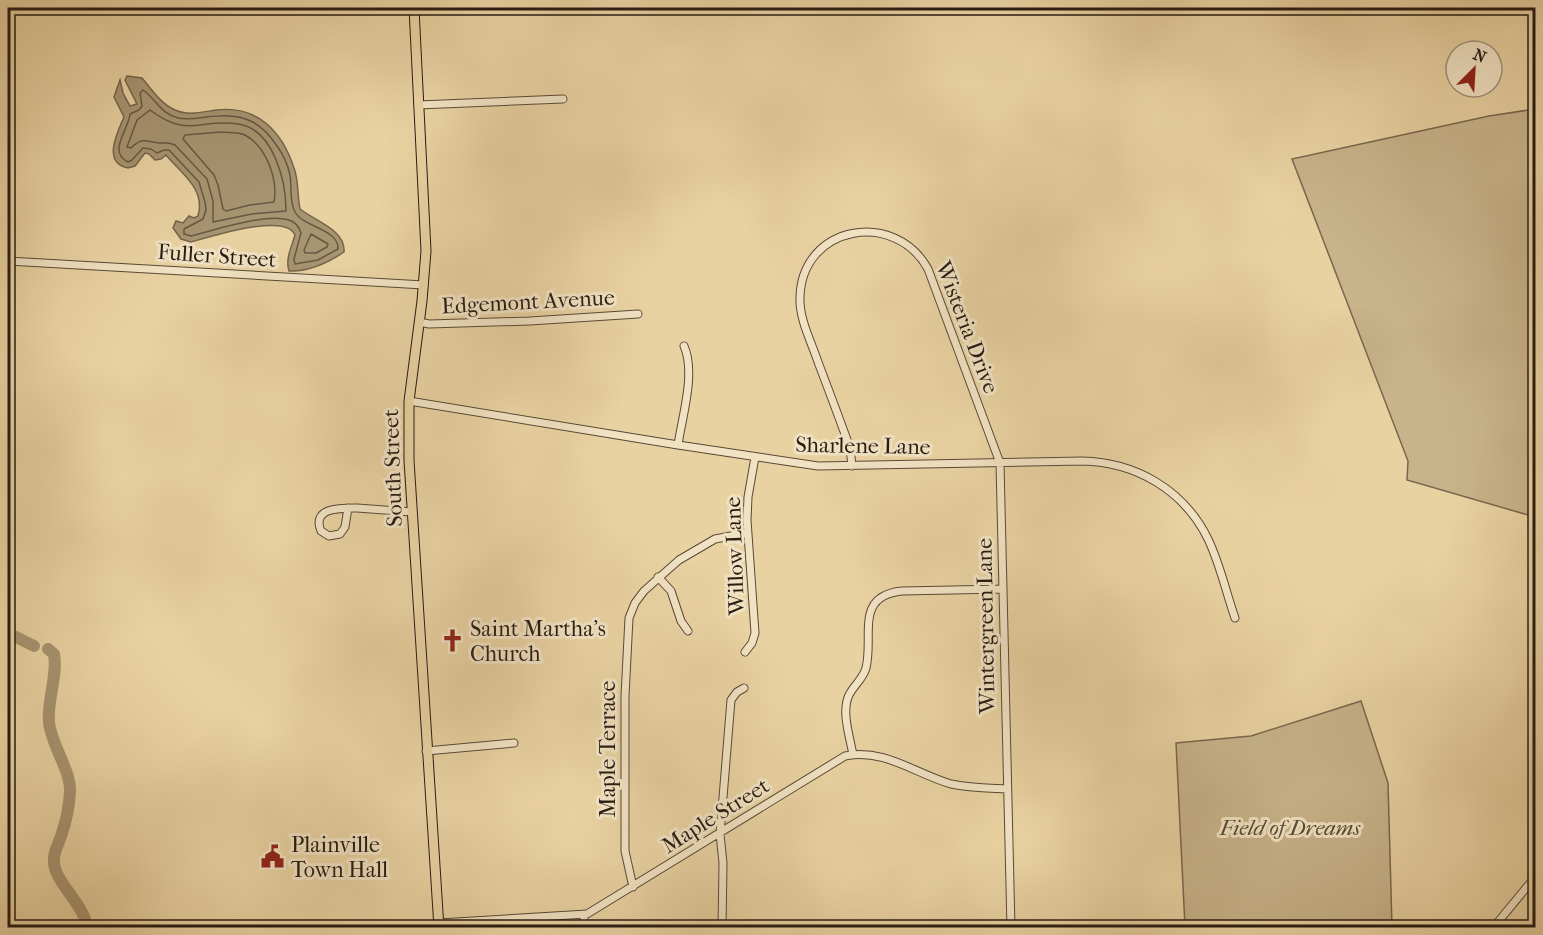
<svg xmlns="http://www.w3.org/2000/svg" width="1543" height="935" viewBox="0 0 1543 935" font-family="'IM FELL French Canon',serif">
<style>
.green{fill:#c8b38a;stroke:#78674e;stroke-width:1.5}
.water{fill:#a79471;stroke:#74644b;stroke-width:1.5}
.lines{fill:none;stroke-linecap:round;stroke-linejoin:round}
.shore{stroke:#675842;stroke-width:1.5}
.river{stroke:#a79471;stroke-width:12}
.minor-casing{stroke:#584936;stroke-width:9}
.major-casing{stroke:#271b12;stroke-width:11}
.minor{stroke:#f1e2c3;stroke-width:7}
.major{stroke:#e9d2a2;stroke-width:9}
.labels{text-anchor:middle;stroke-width:6;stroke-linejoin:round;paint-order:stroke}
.street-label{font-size:22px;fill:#271b12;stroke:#f1e2c3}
.poi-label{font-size:22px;fill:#271b12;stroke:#f1e2c3;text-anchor:start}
.park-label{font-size:22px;font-style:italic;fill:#574936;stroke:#f1e2c3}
</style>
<rect width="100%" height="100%" fill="#e9d2a2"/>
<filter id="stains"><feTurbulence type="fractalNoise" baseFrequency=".00333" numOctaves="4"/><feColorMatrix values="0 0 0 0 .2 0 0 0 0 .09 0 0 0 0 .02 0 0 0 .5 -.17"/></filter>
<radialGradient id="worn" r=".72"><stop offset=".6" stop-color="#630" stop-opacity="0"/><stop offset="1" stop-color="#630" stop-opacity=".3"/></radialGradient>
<path class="green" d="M 1535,109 L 1536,109 L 1535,517 L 1407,480 L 1408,461 L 1292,159 L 1489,116 Z
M 1361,701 L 1388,783 L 1392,927 L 1185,927 L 1176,743 L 1251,736 Z"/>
<path class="water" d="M 127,76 L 142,78 C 152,90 161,104 175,110 C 188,116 202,112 216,110 C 257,105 282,131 294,168 C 299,181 297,195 300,209 C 315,221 346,230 344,252 C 329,262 308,272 289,271 C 285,259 292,246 295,235 C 286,212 210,237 191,242 L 181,239 L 173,228 L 176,221 L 183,223 L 189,216 L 194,218 L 198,216 C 206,189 181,173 166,155 L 161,159 L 155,160 L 149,154 L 145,153 L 135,166 L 128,168 C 102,163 117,133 124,117 L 114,97 L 120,80 L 123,93 L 130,106 L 137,104 L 125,80 Z"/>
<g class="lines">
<path class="shore" d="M 143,90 C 156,99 161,114 178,118 C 192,121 205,116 219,116 C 245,114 263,124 277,146 C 283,154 288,166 290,175 C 292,187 289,201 295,212 C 303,227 339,229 338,249 L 318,260 L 295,264 L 294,259 L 301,233 C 299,227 296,222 289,220 C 265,213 216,230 191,236 L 184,234 L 184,229 L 203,219 L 206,210 L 205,202 L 199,182 L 169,150 L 164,150 L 157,153 L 151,149 L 143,148 L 132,160 L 128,162 C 107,152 129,129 130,114 L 139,110 L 142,106 L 140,93 Z
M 150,110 C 189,139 199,118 238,124 C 274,129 286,182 286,211 L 252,214 L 213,222 L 213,201 L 207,179 L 175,145 C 169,142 167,143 160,143 C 147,143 144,135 131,148 L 127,147 L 137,120 Z
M 221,132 C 229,133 237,132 245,135 C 267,147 278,180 274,202 L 250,205 L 226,211 L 223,209 L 218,185 L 214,175 L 183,139 L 185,135 Z
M 311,234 L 328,244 L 327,247 L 316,253 L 305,253 L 304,250 Z"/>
<path class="river" d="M 8,633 L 34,646
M 48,649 L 54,654 C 58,675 47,700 49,722 C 51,745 71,770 70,792 C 69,807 67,819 62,833 C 60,841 54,850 54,859 C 52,881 85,904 87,928"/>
<defs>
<path id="minor" d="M 418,105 L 563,99
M 8,261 L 424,285
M 419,322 L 429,324 L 530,321 L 638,314
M 409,401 L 678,445 L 818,466 L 1082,461 C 1136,462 1184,490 1208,539 C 1220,564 1226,592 1235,618
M 678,445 C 682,417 696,373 684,346
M 852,466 L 850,448 C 840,420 829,391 818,362 C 811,341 799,319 800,297 C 802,225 895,209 928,269 L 1000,463 L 1011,928
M 348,508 L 345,527 L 340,534 L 329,536 L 321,531 C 311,507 342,508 357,508 L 412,512
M 658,577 L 671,591 L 681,621 L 688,631
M 745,652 L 752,643 L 755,633 L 747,520 L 748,497 L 755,457
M 426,751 L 514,743
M 853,755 C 850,737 841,712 849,695 C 854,685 863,679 866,668 C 874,636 854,596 902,591 L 1003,589
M 633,887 L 625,851 L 625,696 L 629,618 L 635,603 L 644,591 L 679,560 L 715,539 L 747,533
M 439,923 L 587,914 L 845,756 C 884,748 916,774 951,784 C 970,788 988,788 1007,789
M 584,928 L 584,914
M 722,928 L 723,863 L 720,834 L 731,700 L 737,692 L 744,688
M 1493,928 L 1536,876"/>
<path id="major" d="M 414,8 L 426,251 L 422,301 L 409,401 L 409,460 L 439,928"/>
</defs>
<use href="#minor" class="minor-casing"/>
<use href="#major" class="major-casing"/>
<use href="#minor" class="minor"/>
<use href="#major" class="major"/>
</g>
<defs>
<symbol id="church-bare" viewBox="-9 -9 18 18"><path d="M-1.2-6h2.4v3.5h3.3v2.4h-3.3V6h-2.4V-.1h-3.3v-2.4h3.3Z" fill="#8f2418" stroke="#f1e2c3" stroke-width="2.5" paint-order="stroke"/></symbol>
<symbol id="civic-bare" viewBox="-9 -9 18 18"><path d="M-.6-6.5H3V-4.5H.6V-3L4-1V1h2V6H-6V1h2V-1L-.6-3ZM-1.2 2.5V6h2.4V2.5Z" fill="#8f2418" stroke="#f1e2c3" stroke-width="2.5" paint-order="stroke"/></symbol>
</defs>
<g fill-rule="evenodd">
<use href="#church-bare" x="436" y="624" width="33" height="33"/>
<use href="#civic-bare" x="256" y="840" width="33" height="33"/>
</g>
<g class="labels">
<g class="street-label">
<text transform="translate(217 255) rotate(4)" y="8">Fuller Street</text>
<text transform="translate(528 301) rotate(-3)" y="8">Edgemont Avenue</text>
<text transform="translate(968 327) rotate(69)" y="8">Wisteria Drive</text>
<text transform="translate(863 445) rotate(1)" y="8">Sharlene Lane</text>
<text transform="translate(392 468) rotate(-92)" y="8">South Street</text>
<text transform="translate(734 556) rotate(-92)" y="8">Willow Lane</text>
<text transform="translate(985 626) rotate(-91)" y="8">Wintergreen Lane</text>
<text transform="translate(607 749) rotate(-90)" y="8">Maple Terrace</text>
<text transform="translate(715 815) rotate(-32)" y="8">Maple Street</text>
</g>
<g class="poi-label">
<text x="470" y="636">Saint Martha's<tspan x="470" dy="25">Church</tspan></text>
<text x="291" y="852">Plainville<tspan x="291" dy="25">Town Hall</tspan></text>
</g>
<g class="park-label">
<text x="1290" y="835">Field of Dreams</text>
</g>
</g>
<rect width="1543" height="935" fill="none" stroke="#e9d2a2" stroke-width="30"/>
<rect x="9" y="9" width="1525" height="917" fill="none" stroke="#271b12" stroke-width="3"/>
<rect x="15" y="15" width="1513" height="905" fill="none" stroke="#271b12" stroke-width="1.5"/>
<g transform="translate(1474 69) rotate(24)"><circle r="28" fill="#f1e2c3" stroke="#a0927c" stroke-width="1.5"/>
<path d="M0-4.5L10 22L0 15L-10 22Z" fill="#8f2418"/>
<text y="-9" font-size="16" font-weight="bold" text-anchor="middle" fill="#271b12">N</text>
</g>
<rect width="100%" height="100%" filter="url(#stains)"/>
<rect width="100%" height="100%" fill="url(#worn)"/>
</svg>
